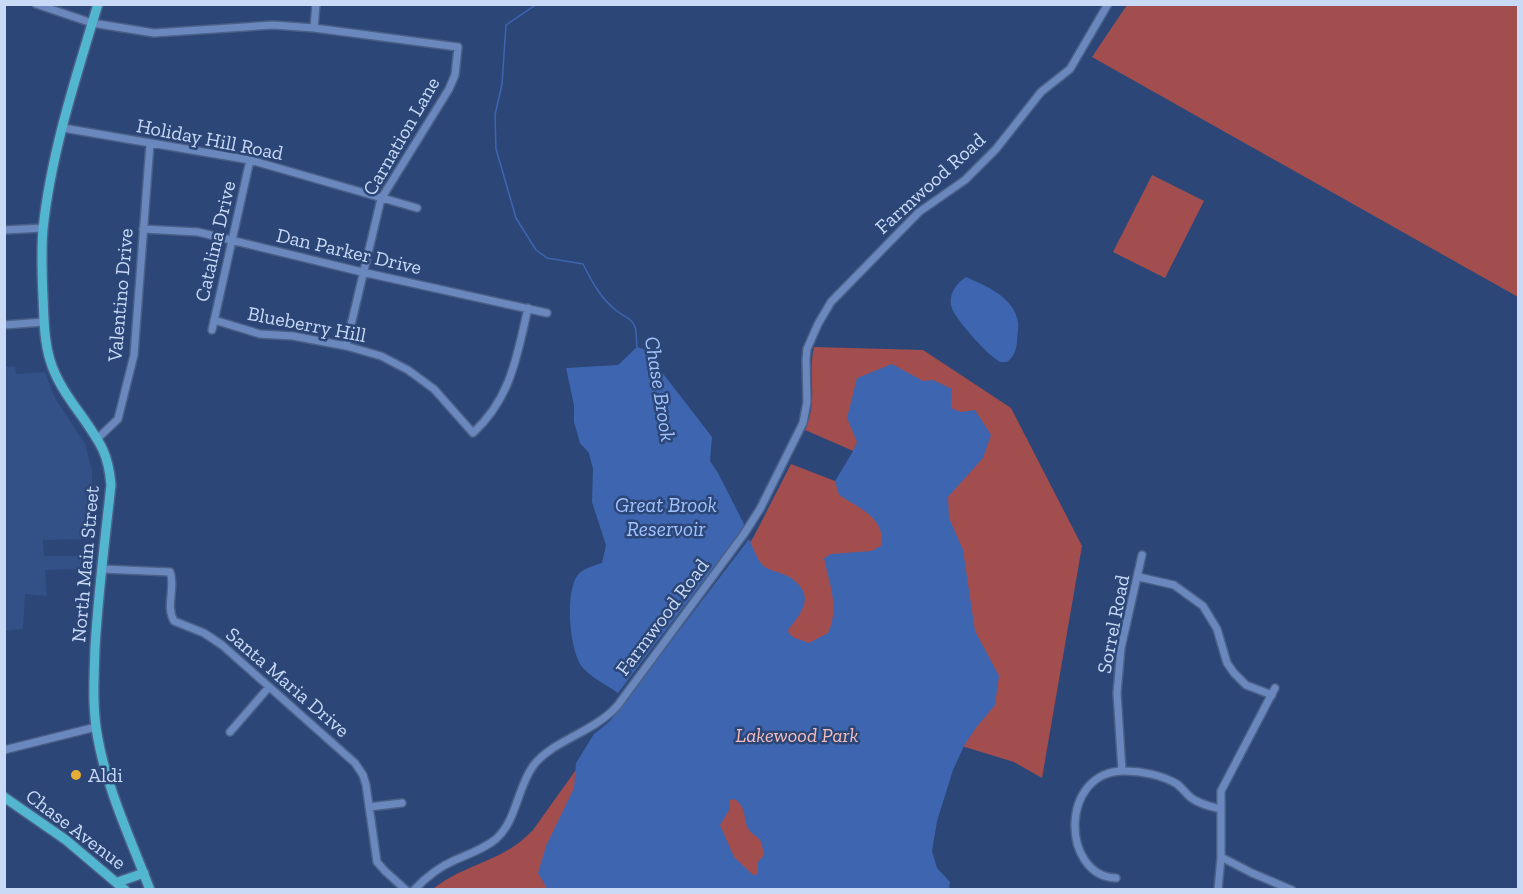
<svg xmlns="http://www.w3.org/2000/svg" width="1523" height="894" viewBox="0 0 1523 894" font-family="'Zilla Slab',serif">
<style>
.built{fill:#335186}
.green{fill:#a24e4e}
.water{fill:#3e66b0;fill-rule:evenodd}
.lines{fill:none;stroke-linecap:round;stroke-linejoin:round}
.stream{stroke:#3e66b0;stroke-width:1.5}
.minor-casing{stroke:#4a6088;stroke-width:10}
.major-casing{stroke:#4a6088;stroke-width:12}
.minor{stroke:#6a88bd;stroke-width:7}
.major{stroke:#53b6d0;stroke-width:9}
.poi-dot{fill:#e6ad36;stroke:#2c4677;stroke-width:2}
.labels{text-anchor:middle;stroke-width:5;stroke-linejoin:round;paint-order:stroke}
.street-label{font-size:20px;fill:#c9daf7;stroke:#2c4677}
.park-label{font-size:20px;font-style:italic;fill:#f4bebc;stroke:#2c4677}
.poi-label{font-size:20px;fill:#c9daf7;stroke:#2c4677;text-anchor:start}
.water-label{font-size:21px;font-style:italic;fill:#a0c2fe;stroke:#2c4677}
</style>
<rect width="100%" height="100%" fill="#2c4677"/>
<path class="built" d="M 15,366 L 16,374 L 45,372 L 55,398 L 85,444 L 92,470 L 92,539 L 43,540 L 44,556 L 91,556 L 91,569 L 45,570 L 47,596 L 25,594 L 23,629 L 5,631 L 4,367 Z"/>
<path class="green" d="M 1127,5 L 1518,5 L 1518,297 L 1092,57 Z
M 1152,175 L 1204,201 L 1165,278 L 1113,252 Z
M 814,347 L 923,350 L 1011,408 L 1082,546 L 1042,778 L 1014,762 L 955,744 L 923,857 L 938,889 L 432,890 C 466,862 501,864 533,830 L 598,739 L 753,538 L 791,464 L 876,497 L 874,460 L 805,430 C 819,398 807,378 814,347 Z"/>
<path class="water" d="M 966,277 C 986,286 1014,297 1018,322 C 1019,328 1017,335 1017,342 C 1016,350 1014,357 1007,362 C 1002,362 1001,363 997,360 C 987,354 952,316 951,305 C 949,293 957,283 966,277 Z
M 637,347 L 649,351 L 654,362 L 712,437 L 710,461 L 718,473 L 745,526 L 618,693 C 607,685 592,678 583,668 C 569,651 565,594 577,576 C 583,568 593,566 602,563 L 606,545 L 592,502 L 593,469 L 589,453 L 580,443 L 574,422 L 574,405 L 566,368 L 618,365 Z
M 892,364 L 923,381 L 933,380 L 952,389 L 951,408 L 961,412 L 975,410 L 991,435 L 983,458 L 948,497 L 949,518 L 963,550 L 975,631 L 999,676 L 995,705 L 975,729 L 964,746 L 953,770 L 937,821 L 932,851 L 937,868 L 950,882 L 949,889 L 548,890 L 538,873 L 546,846 L 574,788 L 576,763 L 594,734 L 610,721 L 620,708 L 749,539 C 753,547 758,563 765,567 C 773,572 784,573 791,578 C 816,596 802,612 788,630 L 789,634 L 795,638 L 809,643 L 828,633 C 840,607 829,584 824,558 L 831,554 L 871,551 L 881,546 C 887,518 857,507 839,495 L 835,481 L 852,453 L 857,442 L 847,418 L 857,378 ZM 735,799 C 748,810 742,817 749,830 C 752,834 757,836 760,840 C 762,844 763,851 764,855 L 758,862 L 758,874 L 753,875 L 734,857 L 720,825 L 730,809 L 730,800 Z"/>
<g class="lines">
<path class="stream" d="M 537,4 L 506,25 L 502,84 L 495,115 L 496,149 L 516,218 L 536,250 L 547,258 L 583,264 C 592,282 601,299 617,311 C 624,317 632,318 635,327 C 637,333 636,341 637,347"/>
<defs>
<path id="minor" d="M 36,4 L 92,23 L 154,33 L 273,25 L 314,28 L 458,47 L 455,75 L 449,89 L 381,199 L 346,346
M 314,28 L 316,4
M 63,128 L 250,160 L 417,208
M 143,229 L 198,232 L 362,272 L 547,313
M 4,230 L 43,228
M 214,320 L 260,334 L 293,336 L 346,346 L 381,356 L 408,370 L 434,389 L 473,433 C 511,398 517,356 528,308
M 4,325 L 44,322
M 212,330 L 250,160
M 97,439 L 118,419 L 134,355 L 150,144
M 102,569 L 170,572 C 176,587 165,606 174,621 L 204,633 L 222,645 L 355,763 L 363,775 L 366,785 L 377,862 L 385,871 L 406,890
M 1139,577 L 1174,585 L 1203,606 L 1217,629 L 1227,663 L 1234,673 L 1246,685 L 1272,695
M 230,732 L 269,687
M 4,750 L 96,727
M 1122,771 L 1117,693 L 1121,648 L 1142,555
M 369,807 L 402,803
M 1221,857 L 1252,873 L 1292,890
M 1116,878 C 1061,876 1059,771 1124,771 C 1141,771 1162,775 1177,784 C 1182,788 1186,793 1190,797 C 1199,804 1209,806 1220,809
M 414,890 C 426,877 439,867 455,860 C 469,854 484,849 496,839 C 517,820 517,788 533,766 C 552,740 594,733 618,705 L 744,534 L 760,509 L 803,423 L 807,402 L 806,360 L 807,349 L 818,324 L 831,302 L 919,212 L 965,180 L 996,149 L 1041,92 L 1070,69 L 1108,4
M 1218,890 L 1221,857 L 1221,791 L 1275,688"/>
<path id="major" d="M 98,4 C 76,77 51,153 43,229 C 41,252 42,275 43,297 C 44,319 44,340 50,360 C 60,394 88,419 103,450 C 108,461 110,473 111,485 C 105,539 98,594 95,648 C 94,679 92,709 98,739 C 107,789 132,842 150,890
M 4,797 L 66,840 L 125,890
M 118,882 L 144,873"/>
</defs>
<use href="#minor" class="minor-casing"/>
<use href="#major" class="major-casing"/>
<use href="#minor" class="minor"/>
<use href="#major" class="major"/>
</g>
<circle class="poi-dot" cx="76" cy="775" r="6"/>
<g class="labels">
<g class="street-label">
<text transform="translate(401 136) rotate(-60)" y="7">Carnation Lane</text>
<text transform="translate(210 139) rotate(11)" y="7">Holiday Hill Road</text>
<text transform="translate(930 183) rotate(-42)" y="7">Farmwood Road</text>
<text transform="translate(215 241) rotate(-77)" y="7">Catalina Drive</text>
<text transform="translate(349 251) rotate(13)" y="7">Dan Parker Drive</text>
<text transform="translate(120 295) rotate(-85)" y="7">Valentino Drive</text>
<text transform="translate(307 324) rotate(11)" y="7">Blueberry Hill</text>
<text transform="translate(85 564) rotate(-85)" y="7">North Main Street</text>
<text transform="translate(662 617) rotate(-53)" y="7">Farmwood Road</text>
<text transform="translate(1113 624) rotate(-79)" y="7">Sorrel Road</text>
<text transform="translate(288 682) rotate(41)" y="7">Santa Maria Drive</text>
<text transform="translate(76 829) rotate(37)" y="7">Chase Avenue</text>
</g>
<g class="park-label">
<text x="797" y="742">Lakewood Park</text>
</g>
<g class="poi-label">
<text x="88" y="782">Aldi</text>
</g>
<g class="water-label">
<text transform="translate(660 389) rotate(81)" y="7">Chase Brook</text>
<text x="666" y="512">Great Brook<tspan x="666" dy="24">Reservoir</tspan></text>
</g>
</g>
<rect width="1523" height="894" fill="none" stroke="#c9daf7" stroke-width="12"/>
</svg>
